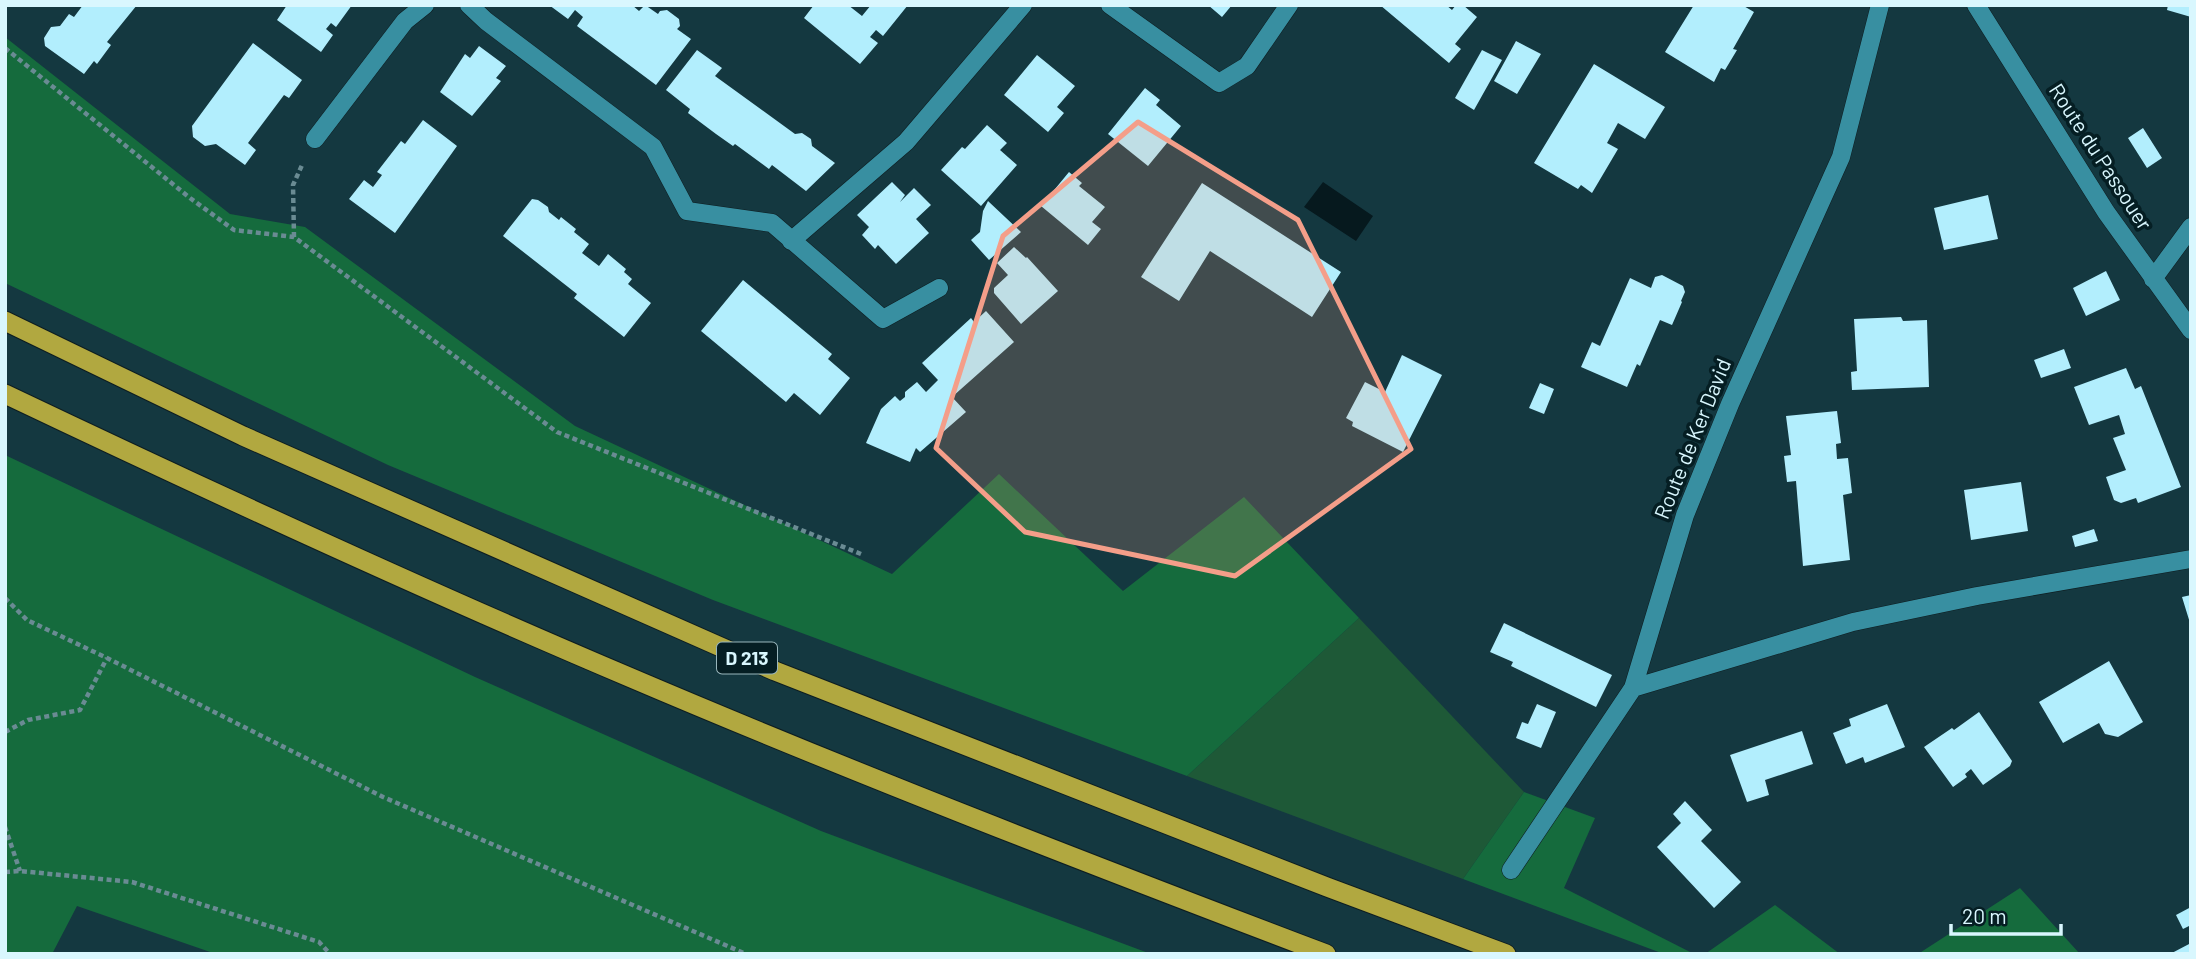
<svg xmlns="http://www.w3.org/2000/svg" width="2196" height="959" viewBox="0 0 2196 959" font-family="Barlow,sans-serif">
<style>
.green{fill:#1e5937}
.forest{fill:#156b3d}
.water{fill:#06191e}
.building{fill:#b2eefd}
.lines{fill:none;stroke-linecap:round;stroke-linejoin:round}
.minor-casing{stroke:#0e1d20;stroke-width:19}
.trunk-casing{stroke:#0e1d20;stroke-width:21}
.path{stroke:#6a8b93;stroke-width:4.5;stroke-dasharray:5 3.5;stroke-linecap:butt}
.minor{stroke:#388fa1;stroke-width:18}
.trunk{stroke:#b1a840;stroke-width:19}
.marked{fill:#f49e89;fill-opacity:0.2;stroke:#f49e89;stroke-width:5;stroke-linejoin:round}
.labels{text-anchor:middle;stroke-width:7;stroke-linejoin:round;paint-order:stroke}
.shield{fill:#051e23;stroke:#99b6bc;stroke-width:2}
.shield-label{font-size:19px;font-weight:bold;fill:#d9f7fe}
.street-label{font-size:21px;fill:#d9f7fe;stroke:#051e23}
</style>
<rect width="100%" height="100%" fill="#143840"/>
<path class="green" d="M 1359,618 L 1524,792 L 1463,879 L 1187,776 Z"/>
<path class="forest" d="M 5,37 L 230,214 L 305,227 L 575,426 L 892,574 L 999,474 L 1123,591 L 1244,497 L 1359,618 L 1187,776 L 713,600 L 388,465 L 5,283 Z
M 5,455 L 475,677 L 821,831 L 1151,954 L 216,954 L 77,906 L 52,954 L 5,954 Z
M 1524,792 L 1595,818 L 1564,888 L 1694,954 L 1664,954 L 1463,879 Z
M 2020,888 L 2080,954 L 1918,954 Z
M 1775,905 L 1840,954 L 1705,954 Z"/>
<path class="water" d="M 1323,182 L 1373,216 L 1356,241 L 1304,207 Z"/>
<path class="building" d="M 83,5 L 137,5 L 107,42 L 111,45 L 97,64 L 94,61 L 84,74 L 45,46 L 44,38 L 51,27 L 60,26 L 69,14 L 74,17 Z
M 287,5 L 352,5 L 336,27 L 331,23 L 326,29 L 333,35 L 321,52 L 277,20 Z
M 549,5 L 632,5 L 639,11 L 645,5 L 658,14 L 660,11 L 667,10 L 679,19 L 680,26 L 677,29 L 691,39 L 656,85 L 577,26 L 583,17 L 575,10 L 568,19 Z
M 814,5 L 848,5 L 862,16 L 871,5 L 908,5 L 883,36 L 876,30 L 870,37 L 878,43 L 860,64 L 804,18 Z
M 1208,5 L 1232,5 L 1222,17 Z
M 1380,5 L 1446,5 L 1452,10 L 1456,5 L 1463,5 L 1477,17 L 1455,44 L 1461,49 L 1449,63 Z
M 1694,5 L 1742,5 L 1754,12 L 1733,49 L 1737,50 L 1725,70 L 1721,68 L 1714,82 L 1665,52 Z
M 2168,5 L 2191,5 L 2191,17 L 2167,10 Z
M 1516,41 L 1541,54 L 1517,94 L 1494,81 Z
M 253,43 L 302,80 L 289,98 L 284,95 L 248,143 L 256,150 L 245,165 L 216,144 L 205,146 L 193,137 L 192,126 Z
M 479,46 L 506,66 L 496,78 L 501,81 L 472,116 L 440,92 L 465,54 L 470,58 Z
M 697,50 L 722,68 L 715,76 L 795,134 L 802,133 L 811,139 L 812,146 L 835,163 L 806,191 L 772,165 L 769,169 L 735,144 L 733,146 L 716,134 L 688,113 L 690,109 L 666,90 Z
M 1482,50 L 1502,60 L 1474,110 L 1455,98 Z
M 1037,55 L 1075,86 L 1057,107 L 1064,113 L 1048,132 L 1004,95 Z
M 1594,64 L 1665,107 L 1645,139 L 1618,123 L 1607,143 L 1618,149 L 1592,193 L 1581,185 L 1578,189 L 1534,163 Z
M 1145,88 L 1160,100 L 1156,105 L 1181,126 L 1148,166 L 1108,134 Z
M 423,120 L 457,146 L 395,233 L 349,199 L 364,180 L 373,187 L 382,175 L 377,172 L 401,141 L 405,144 Z
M 987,125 L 1007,143 L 1000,150 L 1017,165 L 981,206 L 941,170 L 962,147 L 965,149 Z
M 2143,128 L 2162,158 L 2147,168 L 2128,138 Z
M 1069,172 L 1082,183 L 1079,186 L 1105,207 L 1092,222 L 1101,229 L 1088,245 L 1041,206 Z
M 892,182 L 905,195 L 900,202 L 914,188 L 931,205 L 916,219 L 929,233 L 896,264 L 878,245 L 875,249 L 862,235 L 869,227 L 857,215 Z
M 1202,183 L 1341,272 L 1312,317 L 1210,251 L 1179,301 L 1141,277 Z
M 1988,195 L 1998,239 L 1944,250 L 1934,208 Z
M 532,199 L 538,200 L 548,207 L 549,212 L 559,220 L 561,217 L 576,229 L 574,232 L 589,244 L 582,253 L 599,266 L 608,254 L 626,269 L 624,272 L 632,279 L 628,284 L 651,303 L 624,337 L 574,298 L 577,294 L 503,236 Z
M 988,201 L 1021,232 L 989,260 L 971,240 L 980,232 L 983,211 Z
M 1014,247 L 1026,258 L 1027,257 L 1058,291 L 1021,324 L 994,293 L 994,288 L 1008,275 L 997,263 Z
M 2106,271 L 2120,300 L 2086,316 L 2073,288 Z
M 1662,275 L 1683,286 L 1685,292 L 1681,301 L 1682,302 L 1672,325 L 1660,320 L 1640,366 L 1637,364 L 1627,387 L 1581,367 L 1592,342 L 1600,346 L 1630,278 L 1651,288 L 1655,277 Z
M 743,280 L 832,354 L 828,359 L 850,378 L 820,415 L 794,393 L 786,402 L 701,331 Z
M 986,311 L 1014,342 L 952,397 L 966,412 L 920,452 L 916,448 L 910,462 L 866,443 L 881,409 L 895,396 L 900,401 L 905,397 L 905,392 L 917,382 L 926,392 L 938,380 L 922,363 L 971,318 L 974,322 Z
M 1901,317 L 1903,321 L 1927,320 L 1929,387 L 1852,390 L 1851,372 L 1857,371 L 1854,319 Z
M 2064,349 L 2071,368 L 2041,378 L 2034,360 Z
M 1402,355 L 1442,375 L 1403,452 L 1352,426 L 1353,422 L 1346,418 L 1365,382 L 1385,392 Z
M 2126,368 L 2135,389 L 2141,386 L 2181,487 L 2138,503 L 2136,498 L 2121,503 L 2114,500 L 2106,477 L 2126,470 L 2113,438 L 2125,434 L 2119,415 L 2089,425 L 2074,387 Z
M 1540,383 L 1554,389 L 1544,414 L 1529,408 Z
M 1837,411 L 1841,443 L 1836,444 L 1837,459 L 1848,458 L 1852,493 L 1843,495 L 1850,560 L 1803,566 L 1796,481 L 1787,482 L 1784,456 L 1791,455 L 1786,416 Z
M 2021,482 L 2028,531 L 1971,540 L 1964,490 Z
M 2094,529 L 2098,541 L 2075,547 L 2072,536 Z
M 2191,595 L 2191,623 L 2190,623 L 2182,597 Z
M 1504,623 L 1612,675 L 1596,707 L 1511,666 L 1513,662 L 1490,652 Z
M 2109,661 L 2143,722 L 2118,737 L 2105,734 L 2099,723 L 2063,743 L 2039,702 Z
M 1537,704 L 1556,712 L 1541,748 L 1516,738 L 1522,722 L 1528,724 Z
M 1887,704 L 1905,747 L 1865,763 L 1863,757 L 1846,764 L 1833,733 L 1851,726 L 1849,719 Z
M 1979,712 L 2012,761 L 2010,766 L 1983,785 L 1971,769 L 1965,774 L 1967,777 L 1953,787 L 1924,747 L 1952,728 L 1954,730 Z
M 1802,731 L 1813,764 L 1765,780 L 1769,795 L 1747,802 L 1730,755 Z
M 1685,801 L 1712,830 L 1701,841 L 1741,882 L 1714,908 L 1657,847 L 1681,823 L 1673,814 Z
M 2191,907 L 2191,925 L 2183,929 L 2176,915 Z
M 2191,943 L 2191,954 L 2170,954 Z"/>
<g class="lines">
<defs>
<path id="minor" d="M 469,5 L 486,21 L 653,147 L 687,211 L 772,223 L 883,319 L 939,288
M 1110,5 L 1219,83 L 1247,66 L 1289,5
M 1976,5 L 2106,212 L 2191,330
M 315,139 L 405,21 L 425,5
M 791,241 L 906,142 L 1023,5
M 2153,279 L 2191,227
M 1633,688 L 1853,622 L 1977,596 L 2191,559
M 1511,870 L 1633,688 L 1685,515 L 1730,404 L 1841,157 L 1880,5"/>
<path id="trunk" d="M 5,321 L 243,436 L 775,671 L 1327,887 L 1506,954
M 5,394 C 211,492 419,588 629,677 C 859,775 1092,865 1326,954"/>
</defs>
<use href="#minor" class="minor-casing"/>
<use href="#trunk" class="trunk-casing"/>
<path class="path" d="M 5,48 L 190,198 L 234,230 L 294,237 L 557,432 L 861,554
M 294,237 L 293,185 L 303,163
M 5,598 L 27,620 L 107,658 L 383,797 L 746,954
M 5,732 L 28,720 L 80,710 L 107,658
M 5,827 L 20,871
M 5,872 L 20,871 L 132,882 L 319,942 L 330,954"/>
<use href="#minor" class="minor"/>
<use href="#trunk" class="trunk"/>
</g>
<path class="marked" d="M 1138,122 L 1298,220 L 1411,449 L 1235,576 L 1025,532 L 936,448 L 1003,236 Z"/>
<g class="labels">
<rect class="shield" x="717" y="642.5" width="60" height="31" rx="5"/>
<g class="shield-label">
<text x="747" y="665">D 213</text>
</g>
<g class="street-label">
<text transform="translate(2100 157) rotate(57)" y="7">Route du Passouer</text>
<text transform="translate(1693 439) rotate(-68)" y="7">Route de Ker David</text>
</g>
</g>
<rect width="2196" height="959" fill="none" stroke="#d9f7fe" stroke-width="14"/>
<path d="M1951 924v10h110v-10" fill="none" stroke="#d9f7fe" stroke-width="3.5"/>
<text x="1962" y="924" font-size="21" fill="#d9f7fe" stroke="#051e23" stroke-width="5" paint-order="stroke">20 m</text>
</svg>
